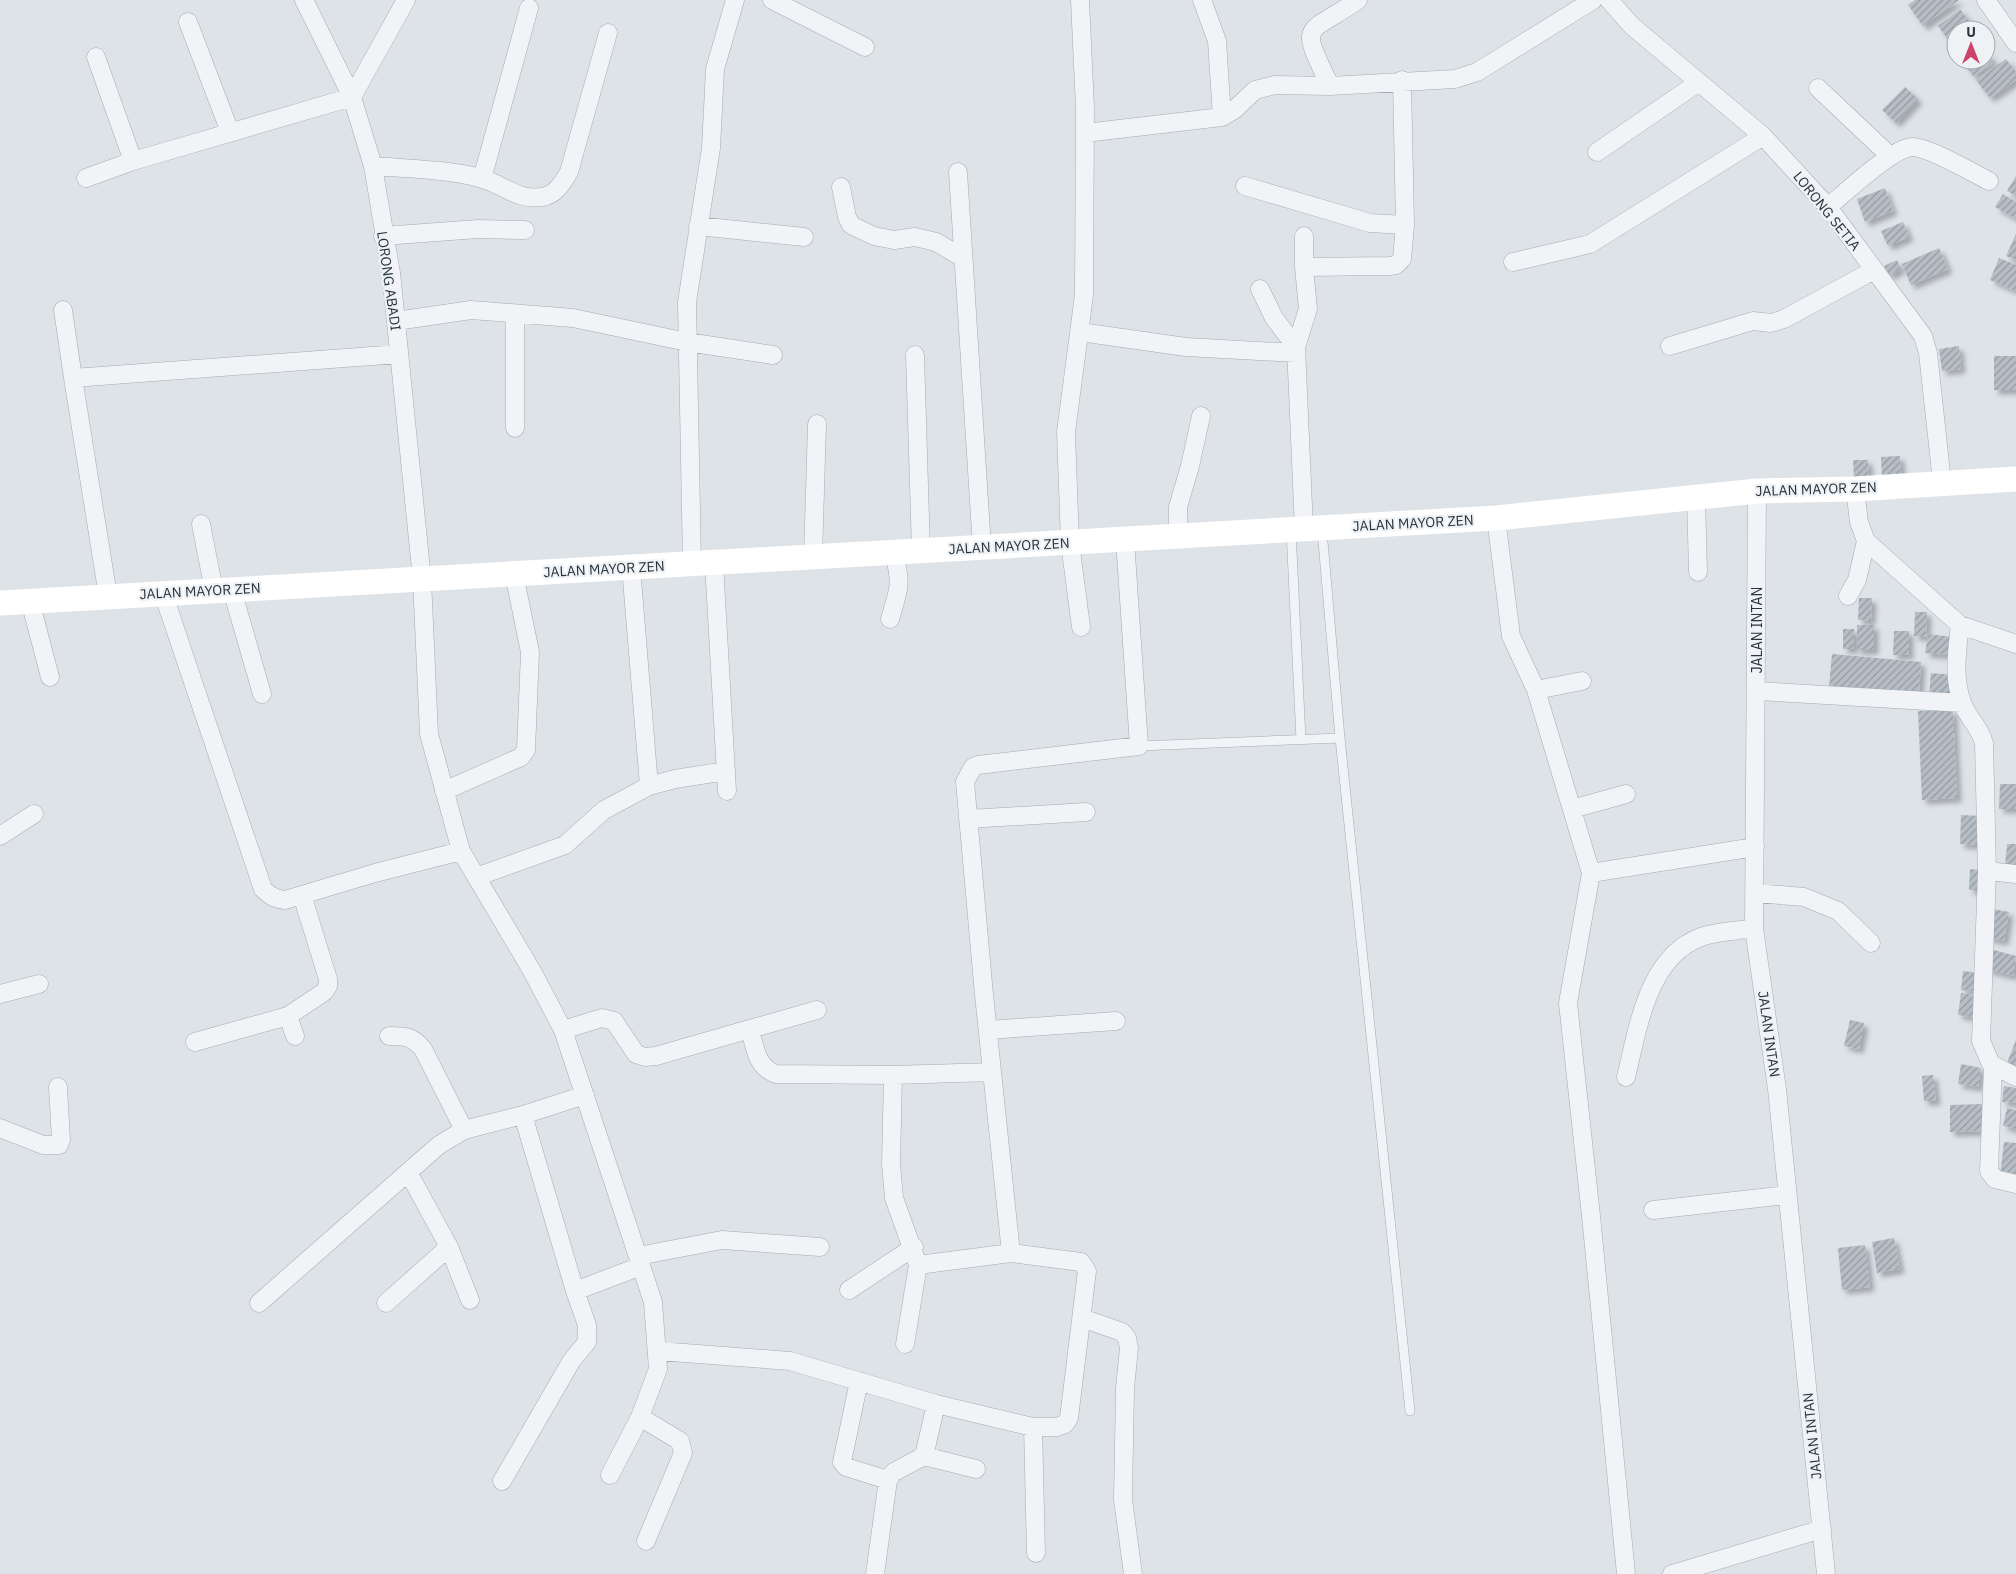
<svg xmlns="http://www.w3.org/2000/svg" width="2016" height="1574" viewBox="0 0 2016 1574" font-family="'IBM Plex Sans',sans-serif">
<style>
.building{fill:url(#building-hatch);filter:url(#shadow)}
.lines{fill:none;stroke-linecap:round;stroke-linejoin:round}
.lane-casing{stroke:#a4abb2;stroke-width:10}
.street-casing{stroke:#a4abb2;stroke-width:19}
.lane{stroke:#f1f3f6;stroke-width:9}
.street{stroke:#f1f3f6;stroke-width:18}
.secondary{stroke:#fff;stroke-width:25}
.labels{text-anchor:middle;stroke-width:4.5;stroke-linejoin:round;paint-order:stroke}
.street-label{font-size:14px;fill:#28333e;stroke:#eef2f5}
</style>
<defs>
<pattern id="building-hatch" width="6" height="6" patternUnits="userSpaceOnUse" patternTransform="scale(1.25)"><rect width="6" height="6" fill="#b6bdc4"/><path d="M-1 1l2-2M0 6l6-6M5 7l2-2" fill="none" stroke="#949aa1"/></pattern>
<filter id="shadow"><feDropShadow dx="4.5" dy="4.5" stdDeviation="2.5" flood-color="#0004"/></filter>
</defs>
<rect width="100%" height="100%" fill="#dee3e8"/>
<path class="building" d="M 1915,0 L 1959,0 L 1923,26 L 1908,5 Z
M 1960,9 L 1971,24 L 1963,30 L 1956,30 L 1956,35 L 1949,41 L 1938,26 Z
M 1986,51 L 1994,61 L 1974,77 L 1961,60 L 1986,60 Z
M 2006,59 L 2016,72 L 2016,80 L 1990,98 L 1976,80 Z
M 1905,87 L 1918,99 L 1896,123 L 1882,110 Z
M 2016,176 L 2016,196 L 2007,191 Z
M 1885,188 L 1893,211 L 1865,222 L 1857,199 Z
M 2003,194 L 2016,202 L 2016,219 L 1995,207 Z
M 1903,222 L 1909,237 L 1888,246 L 1881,231 Z
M 2016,234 L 2016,260 L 2006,256 Z
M 1939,248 L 1948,269 L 1911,285 L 1902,264 Z
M 1999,258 L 2016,265 L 2016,291 L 1990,280 Z
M 1897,260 L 1901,269 L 1889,276 L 1884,266 Z
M 1959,346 L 1961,369 L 1942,371 L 1939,349 Z
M 1994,356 L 2016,356 L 2016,390 L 1994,390 Z
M 1900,456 L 1901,477 L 1882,477 L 1881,457 Z
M 1853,460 L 1868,460 L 1869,477 L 1854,478 Z
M 1859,598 L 1872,598 L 1871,621 L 1858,620 Z
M 1915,612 L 1927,612 L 1926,637 L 1914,636 Z
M 1857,625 L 1874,625 L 1874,650 L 1857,650 Z
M 1843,629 L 1854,629 L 1854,649 L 1843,649 Z
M 1894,631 L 1909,631 L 1909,655 L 1893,655 Z
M 1928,634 L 1952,637 L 1950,655 L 1925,653 Z
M 1832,654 L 1921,662 L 1919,694 L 1829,687 Z
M 1931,673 L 1953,675 L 1951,698 L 1929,696 Z
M 1953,710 L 1957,798 L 1922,800 L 1918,711 Z
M 2000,784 L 2016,784 L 2016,809 L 1999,809 Z
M 1961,815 L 1982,816 L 1981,845 L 1960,844 Z
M 2007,844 L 2016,844 L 2016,867 L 2005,866 Z
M 1970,869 L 1980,870 L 1980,890 L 1969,890 Z
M 1992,909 L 2009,912 L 2004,941 L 1987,938 Z
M 1990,949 L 2016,956 L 2013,976 L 1985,969 Z
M 1963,971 L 1980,973 L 1977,992 L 1961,990 Z
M 1961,993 L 1981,996 L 1978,1018 L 1958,1015 Z
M 1850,1020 L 1864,1023 L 1859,1049 L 1844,1046 Z
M 2016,1040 L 2016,1066 L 2007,1063 Z
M 1961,1064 L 1981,1068 L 1978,1087 L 1958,1084 Z
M 1933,1075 L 1936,1101 L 1924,1101 L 1922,1076 Z
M 2004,1086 L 2016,1088 L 2016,1103 L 2002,1102 Z
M 1983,1104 L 1984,1131 L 1950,1132 L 1950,1105 Z
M 2007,1108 L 2016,1110 L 2016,1129 L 2003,1126 Z
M 2004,1142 L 2016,1143 L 2016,1178 L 2000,1176 Z
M 1894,1238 L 1900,1269 L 1877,1273 L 1872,1242 Z
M 1865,1245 L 1870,1287 L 1842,1290 L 1838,1248 Z"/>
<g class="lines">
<defs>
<path id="lane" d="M 1291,530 L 1301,740
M 1322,530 L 1340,738 L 1410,1411
M 1139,746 L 1340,738"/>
<path id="street" d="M 304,0 L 352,97 L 373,166 L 391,273 L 422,579 L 429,734 L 461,851 L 532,971 L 563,1030 L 653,1302 L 658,1369 L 640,1417 L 610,1475
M 772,0 L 865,47
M 1080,0 L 1085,108 L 1084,295 L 1066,432 L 1070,543 L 1081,627
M 1202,0 L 1217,41 L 1222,117
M 1609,0 L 1632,26 L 1763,136 L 1828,207 L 1923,336 L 1928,353 L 1942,482
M 1986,0 L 2016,43
M 188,22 L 230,132
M 96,57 L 133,161
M 1330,86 C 1299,20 1304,37 1358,0
M 1818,88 L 1890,156
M 352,97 L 406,0
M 1085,133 L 1222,117 L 1234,110 L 1255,90 L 1275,85 L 1330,86 L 1455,79 L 1477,72 L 1593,0
M 1597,152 L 1699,82
M 373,166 C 409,169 446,169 480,178 C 503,184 517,201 542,197 C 556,195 562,183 569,172 L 608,33
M 958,172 L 982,548
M 86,178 L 133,161 L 352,97
M 482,179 L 529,8
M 1245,186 L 1370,223 L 1405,225
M 841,187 L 847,217 L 851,225 L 874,236 L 894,240 L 915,237 L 936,242 L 963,258
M 1828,207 C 1845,193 1892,148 1912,147 C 1927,146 1973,173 1989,181
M 698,226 L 804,237
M 383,236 L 478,229 L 525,230
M 1513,262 L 1590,244 L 1763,136
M 1304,267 L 1389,266 L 1396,265 L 1402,259 L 1405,225 L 1402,80
M 1260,289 L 1274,318 L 1296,347
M 63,310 L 73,378
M 515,314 L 515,428
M 396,321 L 471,310 L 573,318 L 687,342 L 773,355
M 1080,332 L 1186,347 L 1296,353
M 1670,346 L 1753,321 L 1771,323 L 1784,319 L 1874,270
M 915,355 L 921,551
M 1855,489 L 1859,522 L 1866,541 L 1960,625 L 2016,644
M 1757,491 L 1754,928 L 1777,1089 L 1826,1574
M 1696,497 L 1698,572
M 1496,518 L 1511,636 L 1536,690 L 1591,873 L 1568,1003 L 1591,1216 L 1626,1574
M 201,524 L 214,591
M 1304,529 L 1296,347 L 1308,309 L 1304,267 L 1304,236
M 1178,537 L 1178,507 L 1190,466 L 1201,416
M 813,557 L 817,424
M 714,563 L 727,791
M 692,564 L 687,302 L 711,148 L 715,69 L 735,0
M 232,590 L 262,694
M 163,593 L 263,889 C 270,896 275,899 285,900 L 375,873 L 461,851
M 108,596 L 73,378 L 399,354
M 1848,596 L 1857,580 L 1866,541
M 30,601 L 50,677
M 890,619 C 899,589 902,585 894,553
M 1960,625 C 1957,650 1953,678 1962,702 C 1967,717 1980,727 1984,743 L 1987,871 L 2016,874
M 1536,690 L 1582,681
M 1757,691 L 1962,703
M 649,786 L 675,779 L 726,771
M 444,791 L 521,757 L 526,750 L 530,652 L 514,574
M 1572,809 L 1626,794
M 968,819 L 1086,812
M 0,836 L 34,814
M 1987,871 L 1981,1041 L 1991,1064 L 2016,1077
M 1591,873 L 1755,847
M 476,877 L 565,845 L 604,810 L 649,786 L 631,567
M 1755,893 L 1804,897 L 1838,911 L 1871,943
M 0,994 L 39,984
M 750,1029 L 817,1010
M 563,1030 L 602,1018 L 614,1021 L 636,1054 L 645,1057 L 656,1056 L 750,1029 C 755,1047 756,1067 776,1074 L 893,1075 L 992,1072
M 988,1030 L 1116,1021
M 295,1036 L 288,1016 L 324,992 L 328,986 L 328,979 L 302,895
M 389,1036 C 405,1036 412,1036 423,1049 L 464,1130
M 195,1042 L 288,1016
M 1993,1065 L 1989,1171 L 1995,1179 L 2016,1184
M 893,1075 L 891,1164 L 894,1198 L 918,1265
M 1626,1077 C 1638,1029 1647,957 1701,937 C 1717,931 1738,931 1754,928
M 523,1115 L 575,1291
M 0,1128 L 43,1145 L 59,1145 L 61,1140 L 58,1087
M 1653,1210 L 1787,1195
M 449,1247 L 470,1300
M 638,1256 L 722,1240 L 820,1247
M 849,1290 L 914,1247
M 259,1303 L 439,1145 L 464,1130 L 523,1115 L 585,1095
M 386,1303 L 449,1247 L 408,1172
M 1082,1318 L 1122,1332 L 1127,1338 L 1129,1348 L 1125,1388 L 1123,1500 L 1133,1574
M 905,1344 L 918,1265 L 1011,1253
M 658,1351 L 790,1361 L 936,1404 L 1033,1427 L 1057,1427 L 1065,1424 L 1069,1418 L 1087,1271 L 1081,1262 L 1011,1253 L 984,995 L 965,782 L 973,767 L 978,765 L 1139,746 L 1125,540
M 859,1381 L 842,1462 L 846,1467 L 888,1480
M 640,1417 L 680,1441 L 683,1453 L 646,1541
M 1033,1427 L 1036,1553
M 924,1456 L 976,1469
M 502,1481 L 572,1360 L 587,1342 L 587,1325 L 575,1291 L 641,1266
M 875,1574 L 888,1480 L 894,1472 L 924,1456 L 936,1404
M 1672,1574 L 1822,1529"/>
</defs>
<use href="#lane" class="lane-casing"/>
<use href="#street" class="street-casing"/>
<use href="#lane" class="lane"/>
<use href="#street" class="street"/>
<path class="secondary" d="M 0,603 L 1496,518 L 1757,491 L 1855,489 L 2016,479"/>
</g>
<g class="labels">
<g class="street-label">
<text transform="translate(1827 211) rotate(51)" y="5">LORONG SETIA</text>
<text transform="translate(389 281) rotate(82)" y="5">LORONG ABADI</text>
<text transform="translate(1816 489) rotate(-2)" y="5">JALAN MAYOR ZEN</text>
<text transform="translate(1413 523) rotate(-3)" y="5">JALAN MAYOR ZEN</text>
<text transform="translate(1009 546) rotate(-3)" y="5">JALAN MAYOR ZEN</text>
<text transform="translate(604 569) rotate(-3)" y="5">JALAN MAYOR ZEN</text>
<text transform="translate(200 591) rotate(-3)" y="5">JALAN MAYOR ZEN</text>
<text transform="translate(1757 630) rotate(-90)" y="5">JALAN INTAN</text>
<text transform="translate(1769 1034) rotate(82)" y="5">JALAN INTAN</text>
<text transform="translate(1812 1436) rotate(-96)" y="5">JALAN INTAN</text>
</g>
</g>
<g transform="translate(1971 45)"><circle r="24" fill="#eef2f5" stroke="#9fa6ac"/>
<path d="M0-4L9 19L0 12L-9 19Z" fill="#cc4469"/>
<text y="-8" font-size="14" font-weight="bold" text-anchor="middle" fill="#28333e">U</text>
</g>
</svg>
